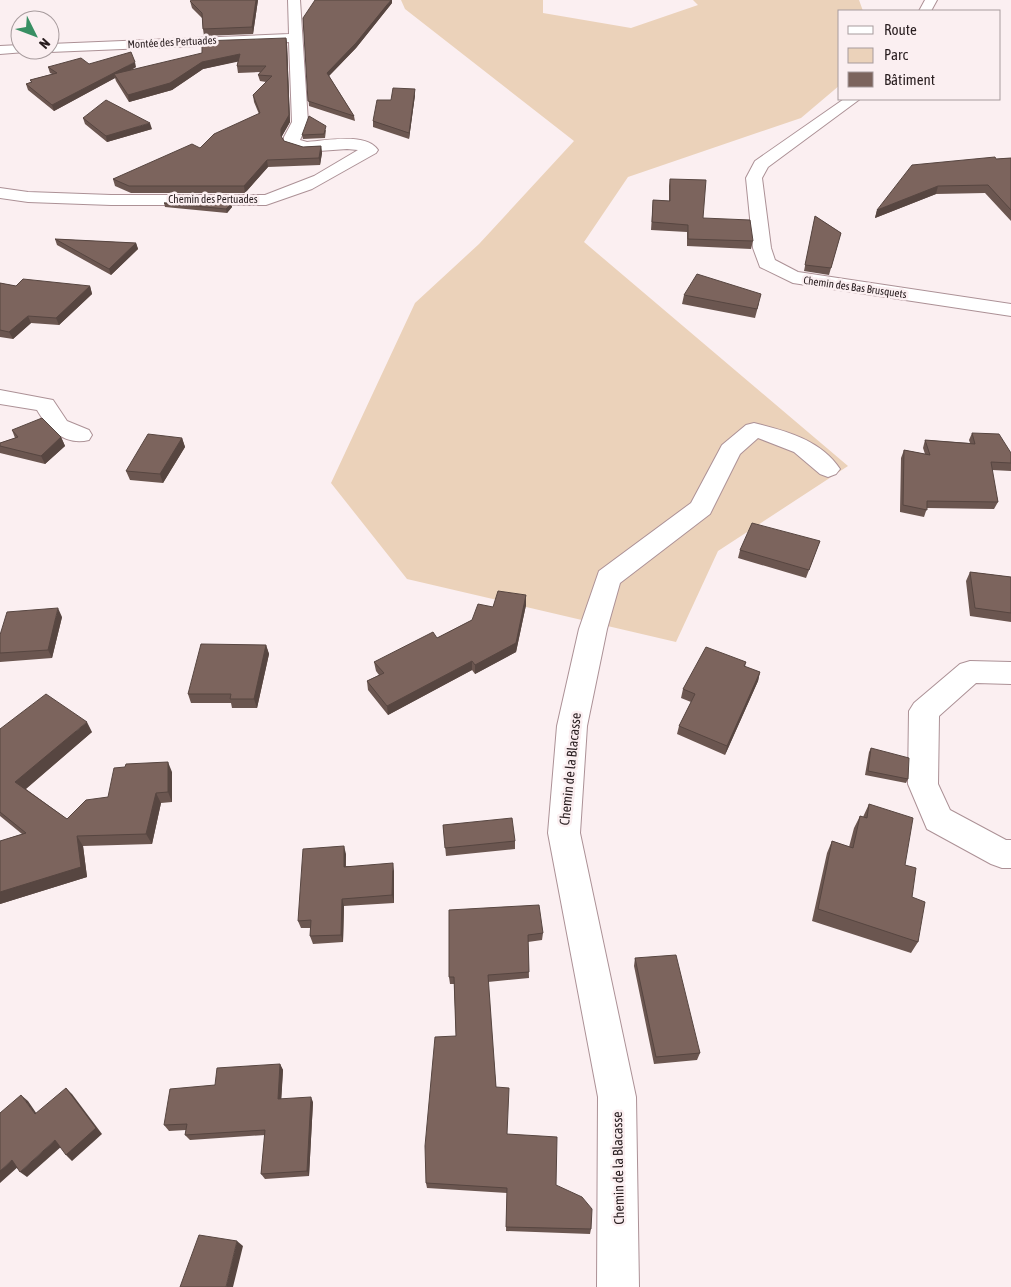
<svg xmlns="http://www.w3.org/2000/svg" width="1011" height="1287" viewBox="0 0 1011 1287" font-family="'Asap Condensed',sans-serif">
<style>
.green{fill:#ebd2ba}
.lines{fill:none;stroke-linecap:round;stroke-linejoin:round}
.minor-casing{stroke:#ac9196;stroke-width:2}
.minor{fill:#fff;fill-rule:evenodd}
.wall{fill:#6b5650}
.shaded-wall{fill:#574641}
.building{fill:#7c645d;stroke:#574641}
.labels{text-anchor:middle;stroke-width:5;stroke-linejoin:round;paint-order:stroke}
.far-street-label{font-size:11px;fill:#281d1f;stroke:#fbeff1}
.street-label{font-size:14px;fill:#281d1f;stroke:#fbeff1}
</style>
<rect width="100%" height="100%" fill="#fbeff1"/>
<path class="green" d="M 401,0 L 543,0 L 543,13 L 631,28 L 698,5 L 693,0 L 859,0 L 863,11 L 840,11 L 840,85 L 801,118 L 628,177 L 584,242 L 848,466 L 718,551 L 676,642 L 407,579 L 331,483 L 415,303 L 479,244 L 574,141 L 405,9 Z"/>
<g class="lines">
<defs>
<path id="minor" d="M 288,0 L 300,0 L 308,122 L 300,140 L 307,142 C 325,141 366,132 378,150 L 376,153 L 312,189 L 266,205 L 111,205 L 28,202 L 0,198 L 0,188 L 28,192 L 111,195 L 265,195 L 314,176 L 358,150 L 347,149 L 305,152 L 286,146 L 284,143 L 284,137 L 292,122 L 289,42 L 50,52 L 45,50 L 50,50 L 50,44 L 289,34 Z
M 925,0 L 937,0 L 931,11 L 919,11 Z
M 20,45 L 20,50 L 26,50 L 25,52 L 0,54 L 0,46 Z
M 844,99 L 860,99 L 768,167 L 762,178 L 771,248 L 775,260 L 798,272 L 1011,304 L 1011,316 L 793,283 L 760,267 L 753,248 L 746,178 L 755,161 Z
M 0,390 L 53,400 L 67,421 L 89,430 L 92,435 L 89,440 C 65,446 48,429 37,410 L 0,404 Z
M 754,423 C 786,431 821,440 840,469 L 836,474 L 828,477 L 820,474 L 794,452 L 758,438 L 740,454 L 710,514 L 620,583 L 607,629 L 587,726 L 580,833 L 636,1097 L 639,1287 L 597,1287 L 598,1097 L 548,833 L 557,726 L 579,629 L 599,571 L 691,503 L 722,445 L 746,425 Z
M 970,661 L 1011,662 L 1011,684 L 976,683 L 939,716 L 938,784 L 950,810 L 1006,840 L 1011,840 L 1011,868 L 1002,868 L 991,864 L 927,829 L 908,784 L 909,711 L 914,703 L 960,664 Z"/>
</defs>
<use href="#minor" class="minor-casing"/>
<use href="#minor" class="minor"/>
</g>
<path class="wall" d="M 258,0 L 253,34 L 204,36 L 203,29 L 202,18 L 192,8 L 190,1 Z
M 392,3 L 356,48 L 329,76 L 354,116 L 355,121 L 309,106 L 303,18 Z
M 286,38 L 287,44 L 290,122 L 282,136 L 282,138 L 284,141 L 303,147 L 321,146 L 322,153 L 320,165 L 268,167 L 245,193 L 131,193 L 115,186 L 113,179 L 200,148 L 259,114 L 254,102 L 253,95 L 266,82 L 260,81 L 258,75 L 260,72 L 238,73 L 237,66 L 238,61 L 203,69 L 172,90 L 129,102 L 116,81 L 115,78 L 54,111 L 28,90 L 26,84 L 31,82 L 30,80 L 52,74 L 50,73 L 48,67 L 89,64 L 136,67 L 131,70 Z
M 415,95 L 409,139 L 373,127 L 373,121 L 391,100 Z
M 83,118 L 152,129 L 107,142 L 85,124 Z
M 326,130 L 325,138 L 303,139 L 302,135 Z
M 1011,158 L 1011,221 L 985,193 L 936,194 L 875,218 L 877,210 L 996,159 Z
M 670,179 L 703,218 L 753,241 L 751,249 L 687,246 L 687,232 L 651,230 L 653,200 L 669,201 L 669,186 Z
M 164,203 L 232,203 L 232,207 L 227,213 L 165,207 Z
M 815,216 L 841,233 L 829,275 L 804,271 Z
M 55,239 L 136,243 L 138,249 L 111,275 L 57,245 Z
M 0,283 L 16,286 L 90,286 L 92,294 L 59,325 L 31,323 L 13,339 L 0,337 Z
M 684,295 L 759,303 L 755,318 L 682,304 Z
M 12,430 L 61,437 L 65,446 L 45,464 L 0,453 L 0,443 L 15,438 Z
M 972,433 L 1011,453 L 1011,471 L 992,470 L 998,502 L 994,509 L 927,508 L 924,517 L 900,512 L 901,458 L 904,450 L 925,454 L 923,448 L 925,440 L 970,443 L 969,440 Z
M 182,438 L 185,447 L 163,483 L 130,480 L 126,471 Z
M 820,541 L 806,578 L 738,558 L 740,550 Z
M 970,572 L 1011,577 L 1011,622 L 970,616 L 966,581 Z
M 526,595 L 526,605 L 516,652 L 475,674 L 472,670 L 388,715 L 368,690 L 367,681 L 379,675 L 376,671 L 374,662 L 437,638 L 472,620 L 493,607 Z
M 62,617 L 52,658 L 0,662 L 0,635 Z
M 266,645 L 269,654 L 257,708 L 232,708 L 231,703 L 191,703 L 188,694 Z
M 746,662 L 745,667 L 760,672 L 758,681 L 725,755 L 677,734 L 679,726 L 691,702 L 681,698 L 683,689 Z
M 0,729 L 92,732 L 26,789 L 67,819 L 108,797 L 172,772 L 172,802 L 161,803 L 152,844 L 83,846 L 87,877 L 0,904 L 0,841 L 22,834 L 0,816 Z
M 871,748 L 908,779 L 906,783 L 865,775 L 869,752 Z
M 869,804 L 905,865 L 912,897 L 918,942 L 911,953 L 812,921 L 827,853 L 832,841 L 849,847 L 854,828 L 860,816 L 863,817 Z
M 443,825 L 515,841 L 515,849 L 446,856 Z
M 346,854 L 346,866 L 394,871 L 394,903 L 344,906 L 343,942 L 313,944 L 310,936 L 311,928 L 301,928 L 298,921 Z
M 449,910 L 543,933 L 542,940 L 528,942 L 529,978 L 488,982 L 496,1087 L 507,1134 L 556,1185 L 591,1229 L 590,1234 L 506,1231 L 507,1193 L 427,1188 L 426,1183 L 456,1036 L 454,984 L 450,984 L 449,977 Z
M 635,958 L 700,1053 L 697,1060 L 654,1064 L 634,966 Z
M 280,1064 L 283,1070 L 281,1099 L 313,1102 L 309,1176 L 265,1179 L 261,1174 L 265,1135 L 190,1140 L 185,1135 L 186,1130 L 169,1131 L 164,1125 L 215,1085 Z"/>
<path class="shaded-wall" d="M 256,0 L 258,0 L 253,34 L 252,27 Z
M 391,0 L 392,0 L 392,3 L 356,48 L 327,78 L 327,73 Z
M 286,38 L 287,44 L 290,122 L 282,136 L 282,143 L 281,136 Z
M 240,54 L 241,61 L 203,69 L 172,90 L 129,102 L 128,95 L 202,62 Z
M 135,62 L 136,67 L 116,78 L 114,74 L 115,78 L 54,111 L 52,105 Z
M 415,89 L 415,95 L 409,139 L 409,133 Z
M 150,123 L 152,129 L 107,142 L 106,136 Z
M 321,146 L 322,153 L 320,165 L 319,158 Z
M 267,160 L 268,167 L 245,193 L 244,186 Z
M 938,186 L 936,194 L 875,218 L 877,210 Z
M 232,203 L 232,207 L 227,213 L 226,209 Z
M 136,243 L 138,249 L 111,275 L 109,269 Z
M 90,286 L 92,294 L 59,325 L 56,318 Z
M 28,316 L 31,323 L 13,339 L 9,332 Z
M 61,437 L 65,446 L 45,464 L 41,456 Z
M 182,438 L 185,447 L 163,483 L 160,474 Z
M 526,595 L 526,605 L 516,652 L 475,674 L 475,665 Z
M 58,608 L 62,617 L 52,658 L 48,650 Z
M 266,645 L 269,654 L 257,708 L 254,699 Z
M 472,661 L 472,670 L 388,715 L 387,706 Z
M 760,672 L 758,681 L 725,755 L 727,746 Z
M 87,722 L 92,732 L 22,792 L 15,782 Z
M 168,762 L 172,772 L 172,802 L 168,792 Z
M 156,793 L 161,803 L 152,844 L 146,834 Z
M 77,836 L 83,846 L 87,877 L 0,904 L 0,892 Z
M 344,846 L 346,854 L 345,874 L 344,867 Z
M 393,863 L 394,871 L 394,903 L 392,895 Z
M 342,899 L 344,906 L 343,942 L 341,935 Z
M 280,1064 L 283,1070 L 281,1105 L 278,1099 Z
M 66,1088 L 72,1094 L 102,1134 L 72,1161 L 66,1155 Z
M 21,1095 L 28,1101 L 41,1120 L 35,1114 Z
M 311,1097 L 313,1102 L 309,1176 L 307,1171 Z
M 55,1140 L 62,1146 L 27,1177 L 20,1172 Z
M 12,1160 L 19,1166 L 0,1183 L 0,1171 Z
M 237,1241 L 243,1246 L 233,1287 L 226,1287 Z"/>
<path class="building" d="M 192,0 L 256,0 L 252,27 L 203,29 L 202,13 L 190,1 Z
M 315,0 L 391,0 L 356,43 L 327,73 L 354,116 L 308,101 L 303,18 Z
M 286,38 L 289,115 L 281,129 L 281,136 L 284,141 L 303,147 L 321,146 L 319,158 L 267,160 L 244,186 L 129,186 L 113,179 L 192,144 L 200,148 L 214,134 L 260,113 L 253,95 L 272,76 L 258,75 L 266,66 L 237,66 L 240,54 L 202,62 L 170,83 L 128,95 L 114,74 L 202,53 L 202,41 Z
M 131,52 L 135,62 L 52,105 L 26,84 L 32,82 L 30,80 L 57,73 L 48,67 L 81,58 L 89,64 Z
M 393,88 L 415,89 L 409,133 L 373,121 L 377,100 L 391,100 Z
M 106,100 L 150,123 L 106,136 L 83,118 Z
M 309,116 L 326,126 L 324,134 L 302,135 Z
M 995,157 L 996,159 L 1011,158 L 1011,210 L 988,185 L 938,186 L 877,210 L 912,165 Z
M 670,179 L 706,180 L 703,218 L 750,220 L 753,241 L 688,239 L 688,225 L 652,222 L 653,200 L 670,201 Z
M 164,203 L 232,203 L 226,209 Z
M 815,216 L 841,233 L 831,268 L 805,265 Z
M 55,239 L 136,243 L 109,269 Z
M 697,274 L 761,294 L 757,309 L 684,295 Z
M 23,279 L 90,286 L 56,318 L 28,316 L 9,332 L 0,330 L 0,283 L 16,286 Z
M 42,418 L 61,437 L 41,456 L 0,446 L 0,443 L 18,437 L 12,430 Z
M 972,433 L 999,434 L 1011,453 L 1011,463 L 991,462 L 998,502 L 927,501 L 927,510 L 903,505 L 904,450 L 930,455 L 925,440 L 975,444 Z
M 148,434 L 182,438 L 160,474 L 126,471 Z
M 752,523 L 820,541 L 809,570 L 740,550 Z
M 970,572 L 1011,577 L 1011,613 L 975,608 Z
M 498,591 L 526,595 L 516,643 L 475,665 L 472,661 L 387,706 L 367,681 L 384,673 L 374,662 L 433,632 L 437,638 L 472,620 L 478,604 L 493,607 Z
M 58,608 L 48,650 L 0,653 L 0,635 L 7,612 Z
M 201,644 L 266,645 L 254,699 L 230,699 L 231,694 L 188,694 Z
M 706,647 L 746,662 L 744,666 L 760,672 L 727,746 L 679,726 L 695,694 L 683,689 Z
M 46,694 L 87,722 L 15,782 L 67,819 L 86,800 L 108,797 L 114,768 L 125,767 L 126,764 L 168,762 L 168,792 L 156,793 L 146,834 L 77,836 L 81,867 L 0,892 L 0,841 L 26,833 L 0,812 L 0,729 Z
M 871,748 L 909,758 L 908,779 L 868,771 Z
M 869,804 L 913,818 L 905,865 L 916,868 L 912,897 L 925,902 L 918,942 L 818,909 L 832,841 L 853,848 L 860,816 L 867,818 Z
M 512,818 L 515,841 L 445,848 L 443,825 Z
M 344,846 L 344,867 L 393,863 L 392,895 L 342,899 L 341,935 L 310,936 L 311,920 L 298,921 L 303,849 Z
M 539,905 L 543,933 L 528,935 L 529,972 L 488,975 L 496,1087 L 509,1088 L 507,1134 L 557,1137 L 556,1185 L 582,1197 L 592,1209 L 591,1229 L 506,1227 L 507,1188 L 426,1183 L 425,1146 L 435,1037 L 456,1036 L 454,977 L 449,977 L 449,910 Z
M 676,955 L 700,1053 L 656,1057 L 635,958 Z
M 280,1064 L 278,1099 L 311,1097 L 307,1171 L 261,1174 L 265,1130 L 185,1135 L 187,1124 L 164,1125 L 170,1089 L 215,1085 L 217,1068 Z
M 66,1088 L 96,1128 L 66,1155 L 55,1140 L 20,1172 L 12,1160 L 0,1171 L 0,1113 L 21,1095 L 35,1114 Z
M 199,1235 L 237,1241 L 226,1287 L 180,1287 Z"/>
<g class="labels">
<g class="far-street-label">
<text transform="translate(172 42) rotate(-3)" y="4">Montée des Pertuades</text>
<text x="213" y="203">Chemin des Pertuades</text>
<text transform="translate(855 287) rotate(8)" y="4">Chemin des Bas Brusquets</text>
</g>
<g class="street-label">
<text transform="translate(570 769) rotate(-84)" y="5">Chemin de la Blacasse</text>
<text transform="translate(618 1168) rotate(-91)" y="5">Chemin de la Blacasse</text>
</g>
</g>
<rect x="838" y="10" width="162" height="90" fill="#fbeff1" stroke="#a79b9d"/>
<rect x="848" y="26" width="25" height="8" fill="#ffffff" stroke="#a79b9d"/>
<text x="884" y="35" font-size="15" fill="#281d1f">Route</text>
<rect x="848" y="48" width="25" height="15" fill="#ebd2ba" stroke="#a79b9d"/>
<text x="884" y="60" font-size="15" fill="#281d1f">Parc</text>
<rect x="848" y="72" width="25" height="15" fill="#7c645d" stroke="#a79b9d"/>
<text x="884" y="85" font-size="15" fill="#281d1f">Bâtiment</text>
<g transform="translate(35 35) rotate(132)"><circle r="24" fill="#fbeff1" stroke="#a79b9d"/>
<path d="M0-4L9 19L0 12L-9 19Z" fill="#388f63"/>
<text y="-8" font-size="14" font-weight="bold" text-anchor="middle" fill="#281d1f">N</text>
</g>
</svg>
